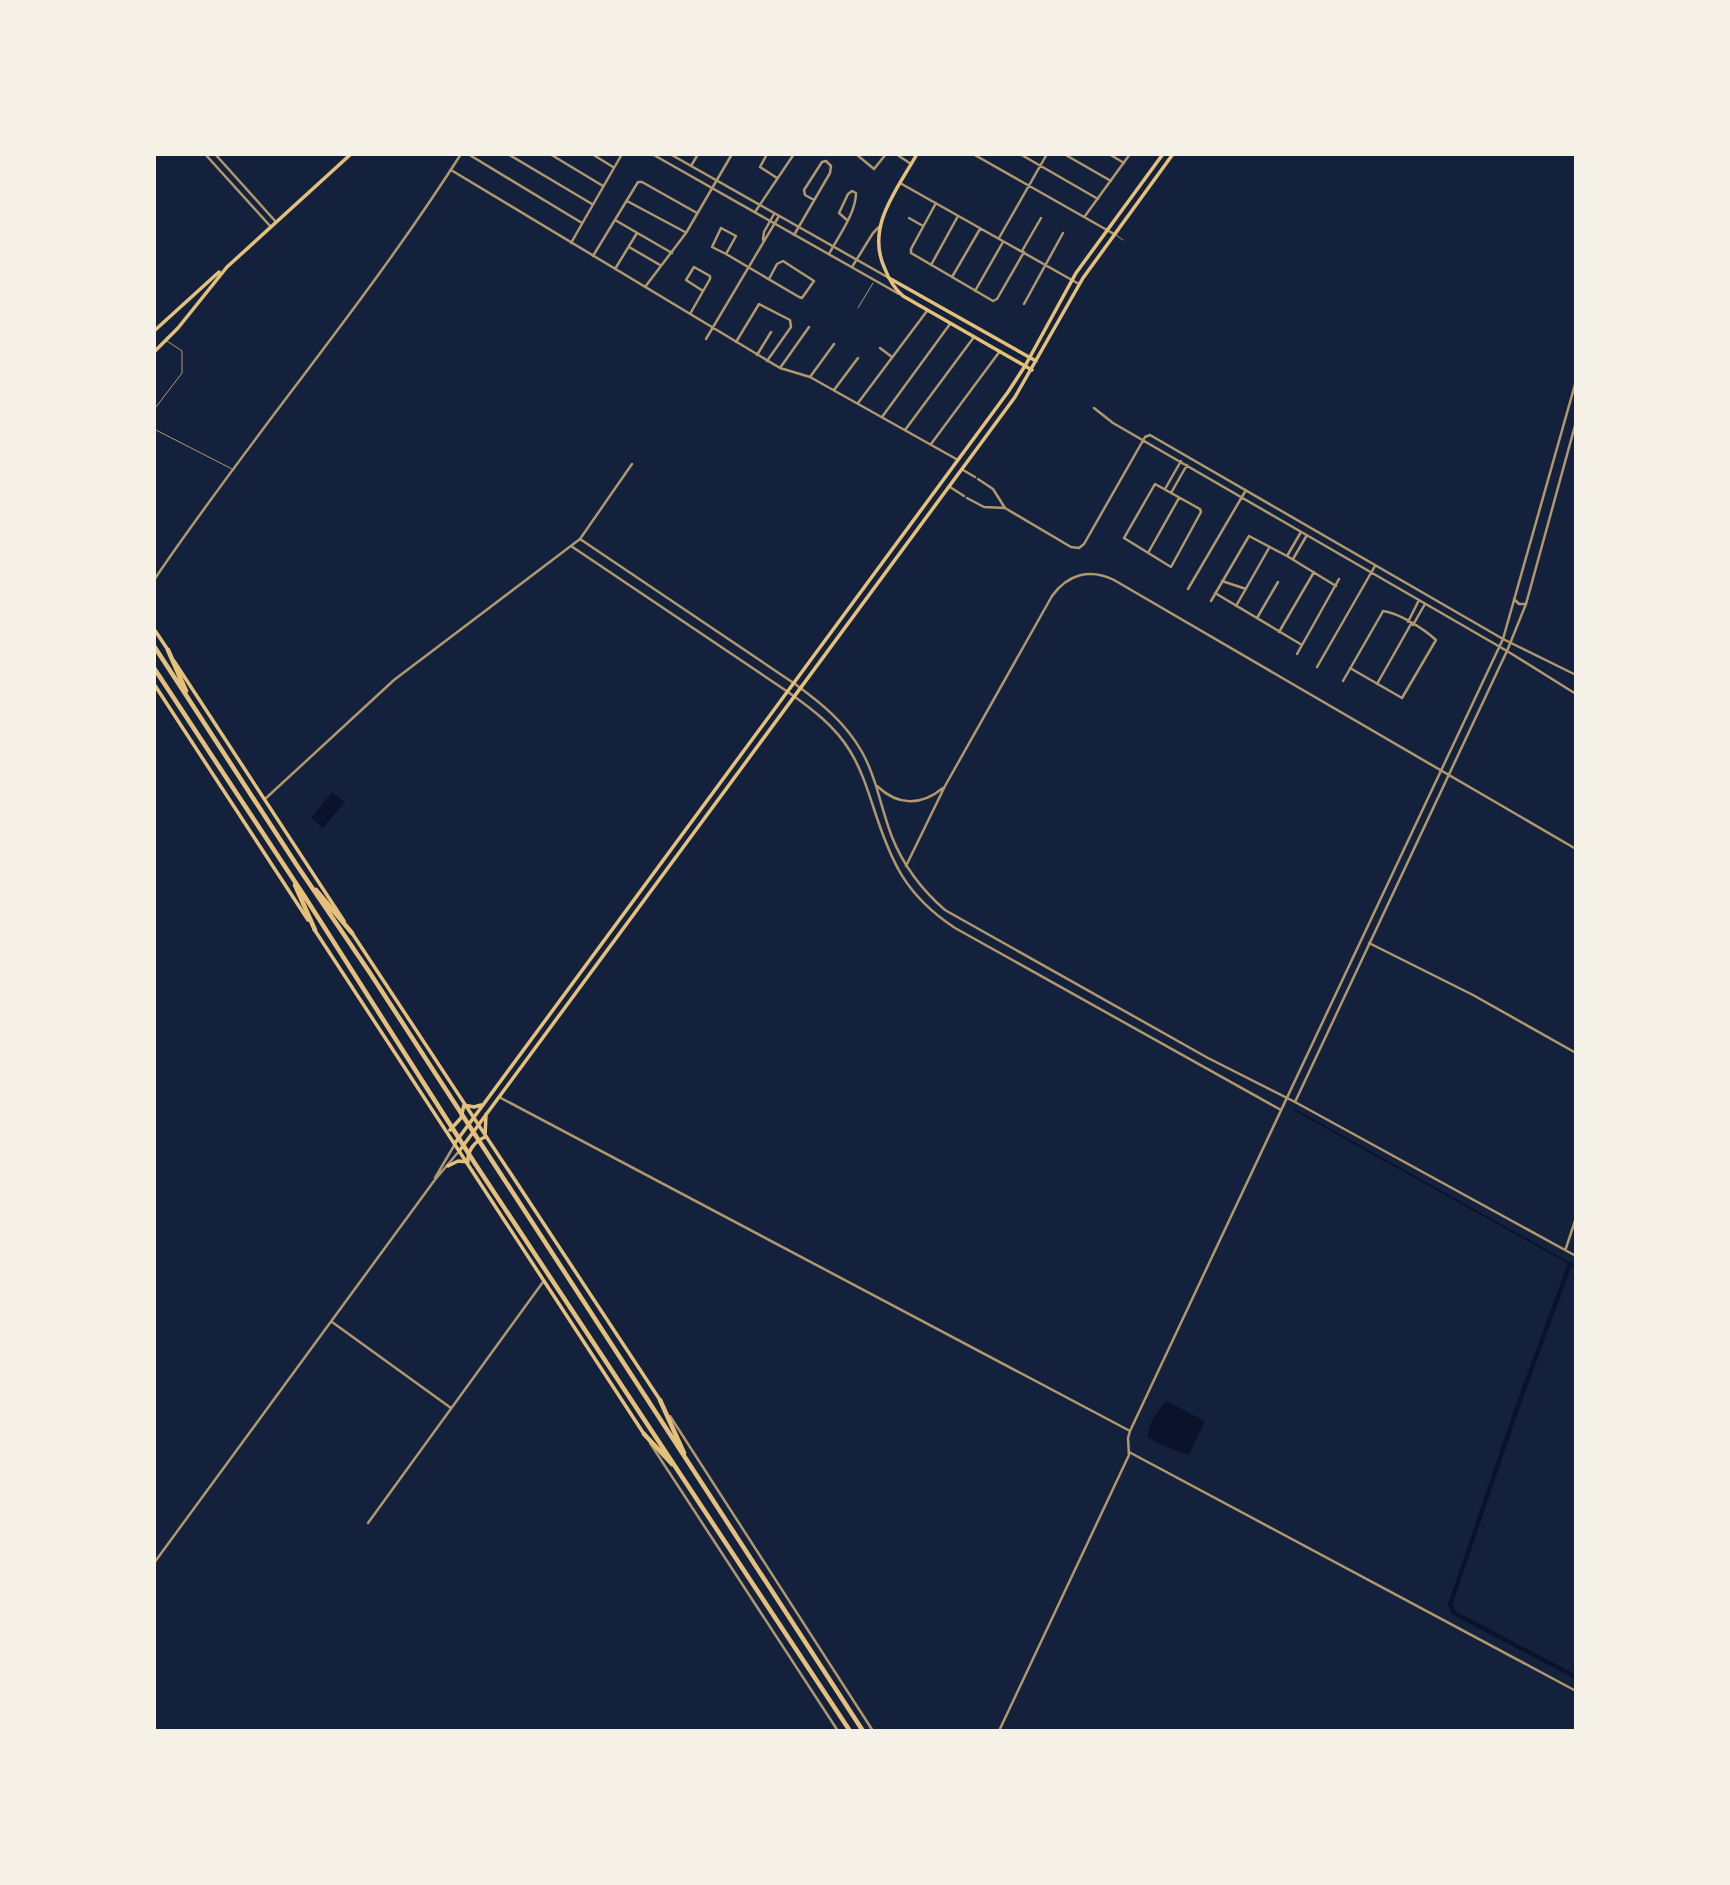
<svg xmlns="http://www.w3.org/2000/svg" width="1730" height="1885" viewBox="0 0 1730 1885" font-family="'Titillium Web',sans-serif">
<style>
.water{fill:#0b132b}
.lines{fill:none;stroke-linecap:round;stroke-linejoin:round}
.stream{stroke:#0b132b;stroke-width:2}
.canal{stroke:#0b132b;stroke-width:4.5}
.service{stroke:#b1986c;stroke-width:1}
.minor{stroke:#b1986c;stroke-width:2.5}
.tertiary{stroke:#b1986c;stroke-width:2.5}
.secondary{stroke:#e5c07b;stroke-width:3.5}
.primary{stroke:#e5c07b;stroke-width:3.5}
.motorway{stroke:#e5c07b;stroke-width:4.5}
</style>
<rect width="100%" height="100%" fill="#14213d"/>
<path class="water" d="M 332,792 L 345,802 L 323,828 L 311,818 Z
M 1166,1401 L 1205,1421 L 1189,1455 C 1175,1450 1160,1446 1148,1437 C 1147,1424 1158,1411 1166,1401 Z"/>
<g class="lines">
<path class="stream" d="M 1295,1110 L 1576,1267"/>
<path class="canal" d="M 1570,1264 L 1516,1411 L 1450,1605 L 1454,1613 L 1576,1677"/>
<path class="service" d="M 1116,235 L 1123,240
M 858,308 L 873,283
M 154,407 L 156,407 L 182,373 L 182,351 L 167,341
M 154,429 L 234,470"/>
<path class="minor" d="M 205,154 L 271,227
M 215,154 L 276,222
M 468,154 L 582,223
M 508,154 L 592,204
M 550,154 L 603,186
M 592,154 L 613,167
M 767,154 L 760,167 L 777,178
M 856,154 L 874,169 L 886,154
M 896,154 L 911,164
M 973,154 L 1114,234
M 1020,154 L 1098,199
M 1064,154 L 1111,181
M 1109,154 L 1124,163
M 691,166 L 698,154
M 451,170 L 780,368 L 810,377 L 958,460
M 900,183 L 1079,284
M 627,201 L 685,232
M 936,203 L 911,249 L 911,253 L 993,301 L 997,299 L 1024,252
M 755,212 L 794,154
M 1085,216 L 1130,154
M 909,218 L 923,226
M 615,220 L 672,253
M 721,228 L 736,236 L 726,254 L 712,247 Z
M 794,235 L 830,173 L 831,166 L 826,161 L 822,162 L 804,190 L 805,195 L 814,200
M 999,238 L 1047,154
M 763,240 L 764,232 L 774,214
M 571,243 L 622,154
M 629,247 L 660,265
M 1022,251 L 1041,218
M 726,254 L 799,297 L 802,298 L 814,281 L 783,261 L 777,264 L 769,279
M 829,254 C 838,237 856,213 856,193 L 852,191 L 848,194 L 839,213 L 847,220
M 593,256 L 638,182 L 642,182 L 697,213
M 931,265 L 958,216
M 615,269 L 637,233
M 952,277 L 980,229
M 645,287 L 686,233 L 732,154
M 975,291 L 1003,242
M 1024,304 L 1063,233
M 690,314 L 710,279 L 710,276 L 694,267 L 686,280 L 703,291
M 706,339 L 779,216
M 736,342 L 759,304 L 790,320 L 791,327 L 767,361
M 880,348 L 892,357
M 757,355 L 771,332
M 780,368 L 809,327
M 810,377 L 834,344
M 834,390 L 858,358
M 858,403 L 927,311
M 1094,408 L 1113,423 L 1507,651 L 1526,604 L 1576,422
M 882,417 L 950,324
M 905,430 L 974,337
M 931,444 L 1000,351
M 963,470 L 975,477
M 978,479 L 993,489 L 1005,508
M 1155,484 L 1200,509 L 1201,512 L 1171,567 L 1124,538 Z
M 950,487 L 964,496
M 1165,489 L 1181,461
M 1171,493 L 1187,465
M 967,498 L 984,507 L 1005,508 L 1071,547 L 1079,548 L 1084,544 L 1145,437 L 1150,435 L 1503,639 L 1576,381
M 580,539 L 795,684
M 571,546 L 788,692
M 1148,553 L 1179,498
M 1287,556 L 1301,532
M 1293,559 L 1307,535
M 1222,581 L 1246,589
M 1188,589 L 1246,490
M 1215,593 L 1302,645
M 1514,599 L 1519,604 L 1526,604
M 1211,601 L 1249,536 L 1287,556 L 1336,586
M 1236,606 L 1269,548
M 1257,618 L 1278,582
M 1408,622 L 1419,600
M 1413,625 L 1425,604
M 1279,632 L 1314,572
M 1297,654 L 1339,579
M 1317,667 L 1375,566
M 1343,681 L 1382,613 L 1383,611 C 1399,613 1424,629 1436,640 L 1402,698 L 1350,668
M 1377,684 L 1411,624
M 877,786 C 898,806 921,806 943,788
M 265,799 L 394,680 L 580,539 L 632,464
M 906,866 L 945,786 L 1052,596 C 1068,574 1090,568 1114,580 L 1576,849
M 1369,943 L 1473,995 L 1576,1053
M 499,1097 L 1130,1431
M 1295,1102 L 1576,1256
M 1566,1248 L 1576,1218
M 332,1322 L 451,1408
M 1129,1452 L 1576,1691
M 368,1523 L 543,1282"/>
<path class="tertiary" d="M 652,154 L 899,294
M 670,154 L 889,278
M 852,267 L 873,233 L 879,227
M 154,580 C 252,435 367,302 461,154
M 795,684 C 821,703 845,722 862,752 C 877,779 881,809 892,837 C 904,867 922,890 945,910 L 1208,1058 L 1295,1102 L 1507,651 L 1576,694
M 788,692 C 812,709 835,726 850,751 C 861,769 867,788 873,806 C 891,862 905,895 955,928 L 1281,1110
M 435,1178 L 455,1144
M 670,1416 L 873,1731
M 650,1443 L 838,1731
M 154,1563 L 434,1181 L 460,1150
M 999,1731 L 1129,1455 L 1128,1438 L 1130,1431 L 1503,639 L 1576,675"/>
<path class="secondary" d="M 917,154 C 897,190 865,227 885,269 C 889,280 894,288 903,296 L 1032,370
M 889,278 L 1036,361
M 174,661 L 344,921
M 154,684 L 308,920
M 314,929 L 644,1434
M 352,933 L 660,1400
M 450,1130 L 461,1118 L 464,1105 L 474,1107 L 481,1105
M 455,1143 L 1008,392 L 1025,366 L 1076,273 L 1163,154
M 460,1150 L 1015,397 L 1083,278 L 1173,154
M 448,1166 L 458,1161 L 468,1162 C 467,1151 475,1141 485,1137 L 486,1114"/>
<path class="primary" d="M 154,331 L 219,272
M 154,352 L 178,328 L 227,267 L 351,154
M 154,629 L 168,650"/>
<path class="motorway" d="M 154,646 L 298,867 L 370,973 L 863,1731
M 168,650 L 186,691
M 154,668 L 305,897 L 474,1162 L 850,1731
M 295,885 L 315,930
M 316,890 L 352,933
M 660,1400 L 684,1453
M 644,1434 L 672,1464"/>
</g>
<rect width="1730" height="1885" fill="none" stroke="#f6f1e7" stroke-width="312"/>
</svg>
